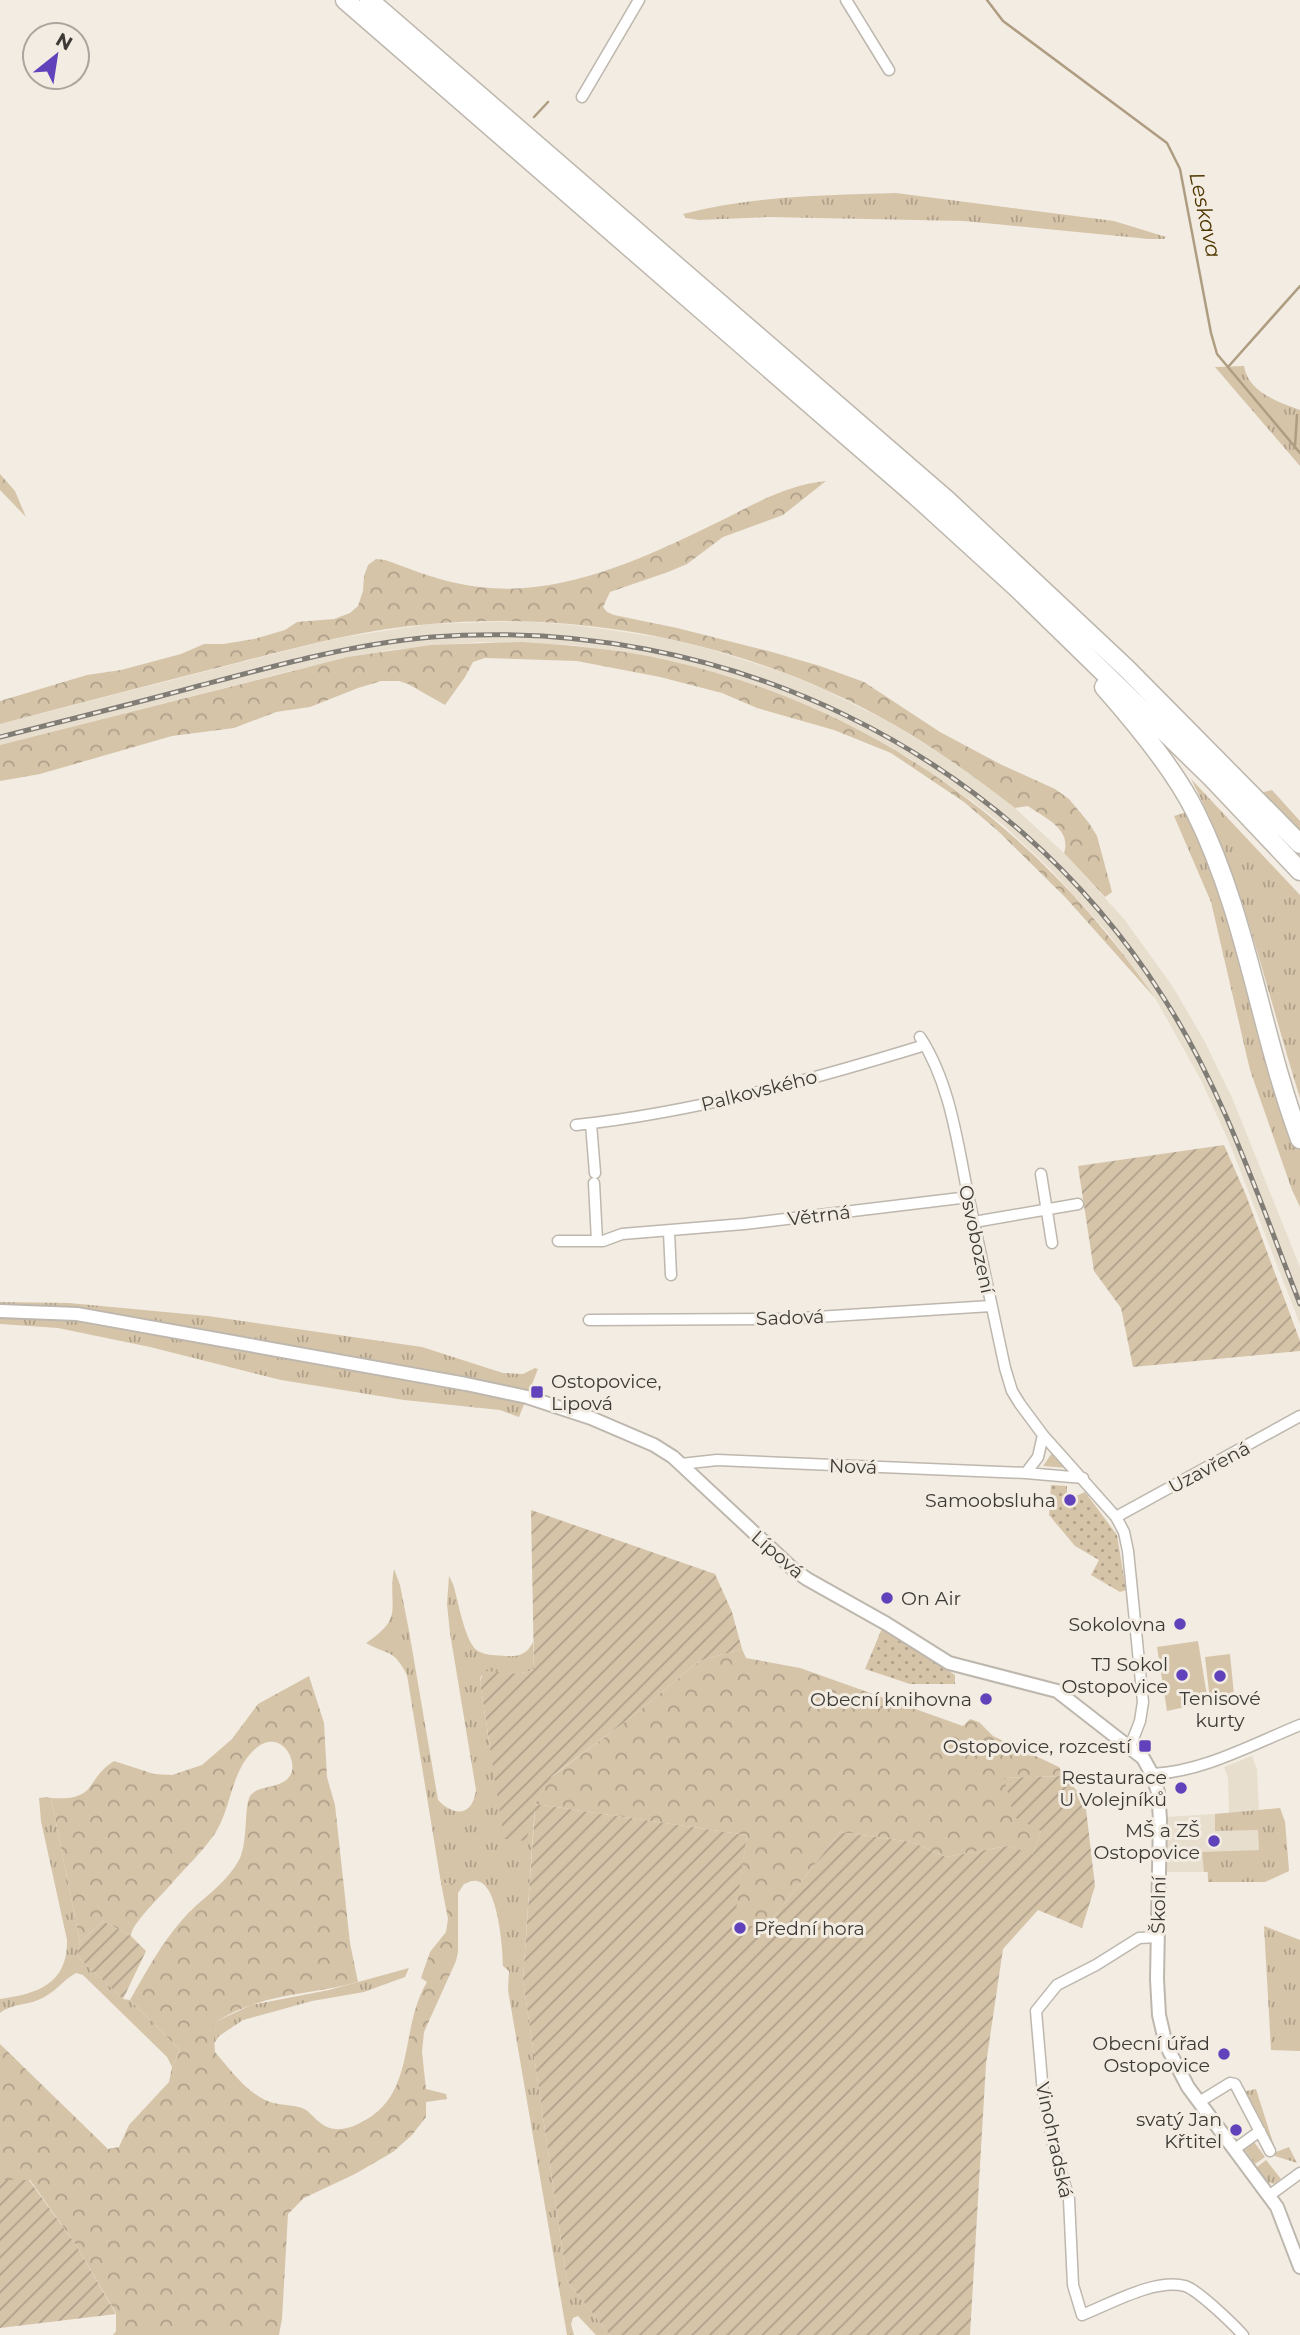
<svg xmlns="http://www.w3.org/2000/svg" width="1300" height="2335" viewBox="0 0 1300 2335" font-family="Montserrat,sans-serif">
<style>
.built{fill:#e8dece}
.grass{fill:url(#grass-tufts)}
.forest{fill:url(#forest-crowns)}
.park{fill:url(#park-dots)}
.garden{fill:url(#garden-furrows)}
.pitch{fill:#d6c4a9}
.lines{fill:none;stroke-linecap:round;stroke-linejoin:round}
.stream{stroke:#af9d82;stroke-width:2.5}
.minor-casing{stroke:#bdb7ae;stroke-width:13}
.tertiary-casing{stroke:#bdb7ae;stroke-width:16}
.motorway-casing{stroke:#bdb7ae;stroke-width:21}
.minor{stroke:#fff;stroke-width:10}
.tertiary{stroke:#fff;stroke-width:12}
.motorway{stroke:#fff;stroke-width:18}
.rail-casing{stroke:#807c76;stroke-width:5}
.rail{stroke:#f2ece2;stroke-width:2.5;stroke-dasharray:8;stroke-linecap:butt}
.poi-dot{fill:#6142bb;stroke:#f2ece2;stroke-width:2.5}
.labels{text-anchor:middle;stroke-width:6;stroke-linejoin:round;paint-order:stroke}
.street-label{font-size:19px;fill:#3e3b37;stroke:#f2ece2}
.poi-label{font-size:19px;fill:#3e3b37;stroke:#f2ece2;text-anchor:end}
.water-label{font-size:21px;font-style:italic;fill:#4f3600;stroke:#f2ece2}
</style>
<defs>
<pattern id="grass-tufts" width="24" height="20" patternUnits="userSpaceOnUse" patternTransform="scale(1.75)"><rect width="24" height="20" fill="#d6c4a9"/><path d="M3 7l-1-3M5 7V3M7 7l1-3M15 17l-1-3M17 17v-4M19 17l1-3" fill="none" stroke="#afa08a"/></pattern>
<pattern id="forest-crowns" width="20" height="18" patternUnits="userSpaceOnUse" patternTransform="scale(1.75)"><rect width="20" height="18" fill="#d6c4a9"/><path d="M2 6a3 3 0 1 1 6 0M12 15a3 3 0 1 1 6 0" fill="none" stroke="#afa08a"/></pattern>
<pattern id="park-dots" width="8" height="8" patternUnits="userSpaceOnUse" patternTransform="scale(1.75)"><rect width="8" height="8" fill="#d6c4a9"/><path d="M2 2h.1M6 6h.1" fill="none" stroke="#afa08a" stroke-width="1.8" stroke-linecap="round"/></pattern>
<pattern id="garden-furrows" width="10" height="10" patternUnits="userSpaceOnUse" patternTransform="scale(1.75)"><rect width="10" height="10" fill="#d6c4a9"/><path d="M-1 1l2-2M0 10L10 0M9 11l2-2" fill="none" stroke="#afa08a"/></pattern>
</defs>
<rect width="100%" height="100%" fill="#f2ece2"/>
<path class="built" d="M 522,621 L 575,625 L 665,638 L 706,648 L 782,672 L 825,690 L 889,722 L 953,761 L 1015,808 L 1064,853 L 1124,919 L 1173,987 L 1205,1042 L 1233,1100 L 1300,1267 L 1300,1324 L 1231,1147 L 1201,1080 L 1155,998 L 1107,932 L 1049,868 L 1002,824 L 973,802 L 909,758 L 816,709 L 736,678 L 661,658 L 573,645 L 479,642 L 390,650 L 294,670 L 0,745 L 0,724 L 289,650 L 344,637 L 430,624 Z
M 1252,1756 L 1257,1769 L 1259,1810 L 1280,1808 L 1285,1822 L 1289,1871 L 1265,1882 L 1208,1882 L 1207,1872 L 1165,1872 L 1166,1817 L 1229,1813 L 1228,1778 L 1224,1767 Z"/>
<path class="grass" d="M 896,193 L 1114,221 L 1166,237 L 1164,239 L 1149,239 L 964,221 L 769,217 L 699,220 L 686,218 L 683,214 C 753,196 825,195 896,193 Z
M 1244,366 C 1248,392 1278,402 1300,410 L 1300,466 L 1215,367 Z
M 1191,779 L 1300,895 L 1300,1098 C 1266,990 1244,881 1191,779 Z
M 1272,790 L 1300,821 L 1300,844 L 1252,795 Z
M 1194,810 L 1300,1139 L 1300,1207 L 1292,1190 L 1250,1070 L 1211,902 L 1174,816 Z
M 0,1302 L 69,1303 L 208,1316 L 422,1347 L 503,1373 L 523,1374 L 535,1368 L 538,1369 L 519,1417 L 500,1410 L 404,1400 L 281,1380 L 150,1347 L 58,1328 L 0,1324 Z
M 1052,1453 L 1067,1468 L 1043,1466 Z
M 394,1569 L 400,1585 L 409,1631 L 438,1800 C 455,1818 473,1815 476,1790 L 450,1633 L 447,1604 L 449,1576 L 453,1584 C 458,1599 465,1644 478,1651 C 486,1656 497,1655 506,1656 C 519,1657 527,1654 533,1642 L 534,1669 C 516,1678 501,1669 481,1676 L 480,1682 L 490,1748 L 535,1804 L 523,1980 L 567,2281 L 610,2335 L 596,2335 L 578,2316 L 573,2318 L 571,2324 L 574,2335 L 567,2335 L 508,1990 L 509,1971 L 503,1966 C 503,1948 498,1889 480,1882 C 473,1879 470,1882 464,1884 C 457,1885 448,1883 441,1883 L 407,1675 C 393,1648 389,1656 366,1643 C 406,1616 387,1608 394,1569 Z
M 47,1797 L 51,1798 L 80,1942 L 77,1956 L 123,1999 L 130,2000 L 180,2050 L 172,2067 L 167,2057 L 83,1975 L 76,1973 C 63,1980 54,1994 38,2000 C 26,2005 11,2004 0,2013 L 0,1999 C 37,1994 68,1984 67,1940 L 41,1821 L 39,1798 Z
M 1280,1808 L 1285,1822 L 1289,1871 L 1265,1882 L 1208,1882 L 1208,1872 L 1204,1872 L 1202,1852 L 1259,1850 L 1258,1830 L 1215,1831 L 1215,1814 Z
M 1264,1926 L 1300,1940 L 1300,2051 L 1271,2050 Z
M 409,1968 L 405,1977 L 364,1992 L 312,2001 L 243,2020 L 219,2036 L 213,2045 L 213,2023 L 251,2005 L 329,1990 Z
M 1256,2089 L 1276,2152 L 1289,2147 L 1297,2163 L 1275,2156 L 1242,2092 Z
M 1252,2139 L 1265,2157 L 1255,2164 L 1242,2146 Z
M 1266,2160 L 1281,2179 L 1274,2184 L 1267,2182 L 1256,2168 Z"/>
<path class="forest" d="M 0,474 L 15,491 L 26,517 L 0,490 Z
M 826,481 L 783,515 L 723,537 L 687,564 L 668,572 L 610,592 L 603,607 L 607,612 L 614,615 L 677,628 L 772,652 L 820,666 L 864,682 L 940,732 L 1000,764 L 1055,789 L 1069,799 L 1089,823 L 1097,836 L 1112,892 L 1105,897 L 1064,853 C 1072,829 1045,818 1028,806 L 1015,808 C 975,777 935,748 891,723 C 753,644 587,610 430,624 C 365,629 302,646 240,662 C 160,682 80,703 0,724 L 0,701 L 87,675 L 121,670 L 181,654 L 204,644 L 223,644 L 254,639 L 285,630 L 297,622 L 334,619 L 350,613 L 358,606 L 363,591 L 364,576 L 368,565 L 376,559 L 385,560 C 408,568 432,578 456,583 C 545,604 634,563 712,525 C 752,506 781,486 826,481 Z
M 521,642 C 569,645 616,649 663,659 C 870,705 1036,824 1155,998 L 1066,898 L 998,831 L 964,802 L 891,753 L 834,730 L 757,708 L 722,693 L 660,677 L 577,661 L 485,658 L 473,662 L 465,677 L 445,705 L 408,684 L 399,681 L 381,681 L 358,688 L 310,707 L 276,712 L 234,728 L 172,736 L 40,774 L 0,781 L 0,745 L 348,657 L 431,645 Z
M 742,1649 L 746,1658 L 800,1668 L 963,1726 L 970,1719 L 979,1722 L 993,1736 L 1059,1767 L 1064,1776 L 1004,1778 L 1041,1831 L 1033,1855 L 1008,1846 L 946,1857 L 912,1842 L 840,1832 L 766,1927 L 733,1924 L 747,1835 L 535,1804 L 550,1778 L 633,1716 L 699,1661 Z
M 309,1676 L 324,1723 L 327,1777 L 335,1805 L 350,1943 L 358,1982 C 323,1992 283,1993 249,2006 C 236,2010 225,2017 213,2023 L 215,2052 C 230,2069 247,2094 270,2102 C 281,2106 296,2104 306,2110 C 313,2115 318,2123 327,2127 C 336,2131 348,2129 358,2124 C 418,2097 398,2030 427,1982 L 421,1978 L 430,1952 L 446,1932 L 448,1919 L 441,1883 L 464,1884 L 458,1893 L 458,1952 L 456,1961 L 424,2032 L 422,2052 L 426,2089 L 446,2094 L 447,2099 L 426,2102 L 426,2117 L 412,2135 L 393,2152 L 355,2174 L 304,2198 L 288,2214 L 282,2319 L 279,2335 L 113,2335 L 116,2331 L 116,2313 L 76,2245 L 30,2180 L 0,2180 L 0,2044 L 108,2149 L 119,2147 L 129,2125 L 169,2082 L 172,2067 L 180,2050 L 130,2000 C 146,1972 161,1944 182,1920 C 200,1899 227,1884 240,1858 C 248,1841 244,1806 250,1796 C 258,1784 283,1790 291,1774 C 298,1757 278,1727 254,1750 C 230,1773 232,1808 214,1835 C 202,1852 186,1867 172,1883 C 163,1894 130,1925 131,1936 L 103,1921 L 80,1942 L 51,1798 C 99,1801 84,1780 114,1761 L 154,1774 L 172,1775 L 202,1765 L 232,1739 L 258,1704 Z"/>
<path class="park" d="M 1051,1485 L 1067,1486 L 1067,1496 L 1076,1496 L 1085,1492 L 1117,1535 L 1126,1590 L 1120,1592 L 1091,1575 L 1099,1560 L 1075,1546 L 1049,1515 Z
M 883,1626 L 955,1675 L 955,1684 L 910,1684 L 865,1669 Z"/>
<path class="garden" d="M 1224,1145 L 1246,1195 L 1300,1341 L 1300,1351 L 1133,1367 L 1121,1308 L 1094,1271 L 1078,1166 Z
M 531,1510 L 715,1574 L 732,1612 L 742,1649 L 699,1661 L 633,1716 L 552,1776 L 535,1804 L 747,1835 L 734,1924 L 766,1927 L 840,1832 L 912,1842 L 946,1857 L 1008,1846 L 1033,1854 L 1041,1831 L 1014,1817 L 1004,1778 L 1064,1776 L 1085,1800 L 1095,1886 L 1082,1928 L 1038,1910 L 1003,1949 L 986,2064 L 970,2335 L 610,2335 L 567,2281 L 523,1980 L 535,1809 L 526,1841 L 504,1839 L 480,1682 L 484,1671 C 501,1671 519,1677 534,1669 Z
M 103,1921 L 131,1936 L 146,1951 L 123,1999 L 77,1956 L 80,1942 Z
M 0,2180 L 29,2180 L 76,2245 L 116,2314 L 0,2328 Z"/>
<path class="pitch" d="M 1198,1641 L 1208,1702 L 1167,1711 L 1157,1647 Z
M 1230,1654 L 1234,1695 L 1210,1700 L 1205,1657 Z"/>
<g class="lines">
<path class="stream" d="M 987,0 L 1003,21 L 1167,143 L 1180,169 L 1211,333 L 1217,354 L 1300,453
M 534,117 L 548,102
M 1228,367 L 1300,286
M 1295,446 L 1297,415"/>
<defs>
<path id="minor" d="M 846,0 L 889,70
M 582,97 L 639,0
M 920,1037 C 949,1081 957,1139 967,1190 C 980,1249 992,1309 1005,1368 L 1012,1391 L 1020,1404 L 1043,1435 L 1116,1517 L 1124,1532 L 1128,1551 L 1143,1702 L 1140,1721 L 1130,1747
M 591,1124 L 595,1173
M 576,1125 C 695,1112 811,1080 925,1045
M 1041,1174 L 1052,1243
M 594,1183 L 597,1241
M 974,1222 L 1078,1204
M 669,1232 L 671,1275
M 558,1241 L 603,1241 L 622,1234 L 744,1224 L 969,1197
M 589,1320 L 785,1319 L 991,1306
M 681,1464 L 717,1460 L 1026,1473 L 1083,1478
M 1026,1473 L 1038,1457 L 1043,1435
M 1116,1517 L 1300,1416
M 1152,1774 C 1203,1772 1253,1744 1300,1725
M 1157,1937 L 1139,1938 L 1096,1965 L 1057,1985 L 1036,2011 L 1043,2093 L 1053,2144 L 1069,2199 L 1073,2285 L 1082,2315 C 1110,2304 1155,2278 1185,2286 C 1198,2290 1233,2324 1243,2335
M 1199,2102 L 1230,2083 L 1235,2084 L 1270,2151
M 1239,2146 L 1260,2131
M 1270,2195 L 1300,2173"/>
<path id="tertiary" d="M 0,1311 L 77,1314 L 466,1384 L 527,1397 L 591,1418 L 654,1445 L 673,1457 L 793,1569 L 807,1579 L 887,1624 L 949,1663 L 1057,1691 L 1143,1758 L 1152,1774 L 1158,1792 L 1160,1819 L 1157,1979 L 1159,2015 L 1166,2045 L 1188,2087 L 1277,2207 L 1300,2267"/>
<path id="motorway" d="M 345,0 L 916,496 L 1016,587 L 1212,778 L 1300,871
M 369,0 L 947,500 L 1126,668 L 1300,844
M 1104,687 C 1134,721 1175,771 1195,811 C 1247,915 1260,1032 1300,1139"/>
</defs>
<use href="#minor" class="minor-casing"/>
<use href="#tertiary" class="tertiary-casing"/>
<use href="#motorway" class="motorway-casing"/>
<use href="#minor" class="minor"/>
<use href="#tertiary" class="tertiary"/>
<use href="#motorway" class="motorway"/>
<defs>
<path id="rail" d="M 0,737 C 64,721 128,705 191,688 C 270,667 351,644 432,637 C 722,615 1006,750 1163,997 C 1224,1091 1259,1200 1300,1304"/>
</defs>
<use href="#rail" class="rail-casing"/>
<use href="#rail" class="rail"/>
</g>
<g class="poi-dot">
<rect x="530" y="1385" width="14" height="14" rx="3.5"/>
<circle cx="1070" cy="1500" r="7"/>
<circle cx="887" cy="1598" r="7"/>
<circle cx="1180" cy="1624" r="7"/>
<circle cx="1182" cy="1675" r="7"/>
<circle cx="1220" cy="1676" r="7"/>
<circle cx="986" cy="1699" r="7"/>
<rect x="1138" y="1739" width="14" height="14" rx="3.5"/>
<circle cx="1181" cy="1788" r="7"/>
<circle cx="1214" cy="1841" r="7"/>
<circle cx="740" cy="1928" r="7"/>
<circle cx="1224" cy="2054" r="7"/>
<circle cx="1236" cy="2130" r="7"/>
</g>
<g class="labels">
<g class="street-label">
<text transform="translate(759 1090) rotate(-14)" y="7">Palkovského</text>
<text transform="translate(819 1215) rotate(-7)" y="7">Větrná</text>
<text transform="translate(977 1239) rotate(78)" y="7">Osvobození</text>
<text transform="translate(790 1317) rotate(-2)" y="7">Sadová</text>
<text transform="translate(853 1466) rotate(2)" y="7">Nová</text>
<text transform="translate(1209 1467) rotate(-28)" y="7">Uzavřená</text>
<text transform="translate(778 1554) rotate(41)" y="7">Lípová</text>
<text transform="translate(1158 1905) rotate(-89)" y="7">Školní</text>
<text transform="translate(1055 2140) rotate(78)" y="7">Vinohradská</text>
</g>
<g class="poi-label">
<text x="551" y="1388" text-anchor="start">Ostopovice,<tspan x="551" dy="22">Lipová</tspan></text>
<text x="1056" y="1507">Samoobsluha</text>
<text x="901" y="1605" text-anchor="start">On Air</text>
<text x="1166" y="1631">Sokolovna</text>
<text x="1168" y="1671">TJ Sokol<tspan x="1168" dy="22">Ostopovice</tspan></text>
<text x="1220" y="1705" text-anchor="middle">Tenisové<tspan x="1220" dy="22">kurty</tspan></text>
<text x="972" y="1706">Obecní knihovna</text>
<text x="1131" y="1753">Ostopovice, rozcestí</text>
<text x="1167" y="1784">Restaurace<tspan x="1167" dy="22">U Volejníků</tspan></text>
<text x="1200" y="1837">MŠ a ZŠ<tspan x="1200" dy="22">Ostopovice</tspan></text>
<text x="754" y="1935" text-anchor="start">Přední hora</text>
<text x="1210" y="2050">Obecní úřad<tspan x="1210" dy="22">Ostopovice</tspan></text>
<text x="1222" y="2126">svatý Jan<tspan x="1222" dy="22">Křtitel</tspan></text>
</g>
<g class="water-label">
<text transform="translate(1205 215) rotate(78)" y="7">Leskava</text>
</g>
</g>
<g transform="translate(56 56) rotate(30)"><circle r="33" fill="#f2ece2" stroke="#aaa59e" stroke-width="2"/>
<path d="M0-5L12 26L0 18L-12 26Z" fill="#6142bb"/>
<text y="-10" font-size="19" font-weight="bold" text-anchor="middle" fill="#3e3b37">N</text>
</g>
</svg>
